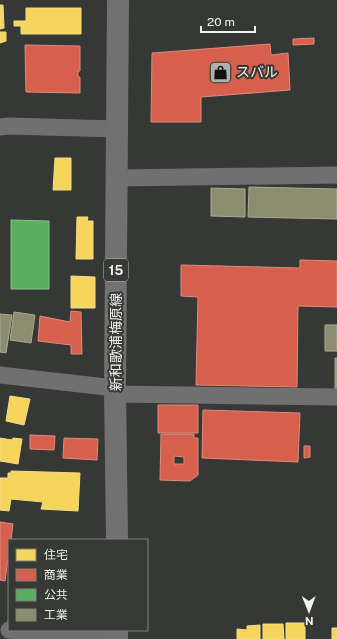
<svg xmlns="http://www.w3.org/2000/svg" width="337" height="639" viewBox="0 0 337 639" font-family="'Public Sans','Noto Sans JP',sans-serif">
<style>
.homes{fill:#f6d55c;stroke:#f4de88}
.shops{fill:#d6604d;stroke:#de8c7d;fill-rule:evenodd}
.public{fill:#5aae61;stroke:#87c28b}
.industry{fill:#8c8c6e;stroke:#aaab94}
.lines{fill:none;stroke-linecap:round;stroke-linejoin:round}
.minor{stroke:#707070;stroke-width:17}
.major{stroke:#707170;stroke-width:22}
.labels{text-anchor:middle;stroke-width:4;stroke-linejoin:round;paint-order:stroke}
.shield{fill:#363934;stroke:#b8bab6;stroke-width:1}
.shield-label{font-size:13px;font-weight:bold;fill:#f0f2ee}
.poi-label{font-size:14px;fill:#f0f2ee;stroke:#363934;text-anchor:start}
.street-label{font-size:14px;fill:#f0f2ee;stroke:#363934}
</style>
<rect width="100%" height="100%" fill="#363835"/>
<path class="homes" d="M 0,5 L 3,5 L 4,28 L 0,29 Z
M 26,8 L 81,8 L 81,34 L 21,34 L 21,26 L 14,26 L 14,21 L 26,21 Z
M 0,32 L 6,32 L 6,41 L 0,43 Z
M 55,158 L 71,158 L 71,190 L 53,190 Z
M 77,217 L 88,217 L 87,221 L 93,221 L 93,259 L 76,259 Z
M 71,276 L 95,277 L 95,308 L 71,308 Z
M 10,396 L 30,399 L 24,425 L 6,421 Z
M 0,438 L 12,440 L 13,438 L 22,439 L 18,464 L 0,461 Z
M 11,471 L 80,473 L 78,511 L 41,509 L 43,502 L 11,499 L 9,511 L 0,510 L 0,478 L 8,478 L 8,473 L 11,473 Z
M 286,623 L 305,623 L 305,639 L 286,639 Z
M 263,624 L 283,624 L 284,639 L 263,639 Z
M 260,625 L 260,639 L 237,639 L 237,629 L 247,630 L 247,626 Z
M 332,628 L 337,628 L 337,639 L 332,639 Z"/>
<path class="shops" d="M 314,38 L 314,44 L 293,45 L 293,39 Z
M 270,44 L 271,55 L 288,53 L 290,90 L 201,97 L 201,122 L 151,122 L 152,53 Z
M 25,45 L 80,46 L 80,71 L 78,71 L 78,77 L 80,77 L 80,93 L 26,92 Z
M 300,260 L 337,261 L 337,307 L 298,306 L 297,387 L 196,385 L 198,297 L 181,296 L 181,265 L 300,268 Z
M 71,311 L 81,312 L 82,354 L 71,354 L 71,345 L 38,341 L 40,316 L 70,322 Z
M 158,405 L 198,405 L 198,433 L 158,433 Z
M 203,410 L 300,413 L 298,462 L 202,458 Z
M 161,434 L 194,434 L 194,438 L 198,438 L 198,475 L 190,481 L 160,480 ZM 174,456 L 184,457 L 184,464 L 174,464 Z
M 30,435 L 55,436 L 54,450 L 30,449 Z
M 64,438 L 98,439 L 97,460 L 63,458 Z
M 304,446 L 310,446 L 310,457 L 304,458 Z
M 0,522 L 13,524 L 11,540 L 9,540 L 9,551 L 5,581 L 0,580 Z"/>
<path class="public" d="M 11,220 L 49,221 L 49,289 L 11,289 Z"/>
<path class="industry" d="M 249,187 L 337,189 L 337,219 L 248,217 Z
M 211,188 L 245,189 L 245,217 L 211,216 Z
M 14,312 L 35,315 L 31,343 L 10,340 Z
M 0,314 L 12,315 L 6,353 L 0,352 Z
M 325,325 L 337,325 L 337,351 L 325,351 Z
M 335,358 L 337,358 L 337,389 L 335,389 Z"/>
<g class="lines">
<path class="minor" d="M 0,127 L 8,126 L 117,129
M 117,178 L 337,175
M 0,375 L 115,388
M 115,394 L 337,397
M 9,630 L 106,639"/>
<path class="major" d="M 117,540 L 115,388 L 118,0
M 117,630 L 117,639"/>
</g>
<defs>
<symbol id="shop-square" viewBox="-11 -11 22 22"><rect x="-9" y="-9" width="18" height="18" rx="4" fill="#afb1ad" stroke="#363934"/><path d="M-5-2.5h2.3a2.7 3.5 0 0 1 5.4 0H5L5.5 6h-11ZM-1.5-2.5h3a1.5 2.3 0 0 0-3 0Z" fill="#111"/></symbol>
</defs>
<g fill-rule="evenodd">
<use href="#shop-square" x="208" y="60" width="25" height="25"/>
</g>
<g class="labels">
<rect class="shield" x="104" y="259" width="24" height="22" rx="3"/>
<g class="shield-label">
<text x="116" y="275">15</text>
</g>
<g class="poi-label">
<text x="236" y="77">スバル</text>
</g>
<g class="street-label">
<text transform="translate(116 342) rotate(-90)" y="5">新和歌浦梅原線</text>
</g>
</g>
<rect x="8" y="539" width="140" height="92" fill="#363934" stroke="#80837e"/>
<rect x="16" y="549" width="20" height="12" fill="#f6d55c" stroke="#80837e"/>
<text x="44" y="559" font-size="12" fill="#f0f2ee">住宅</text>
<rect x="16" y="569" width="20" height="12" fill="#d6604d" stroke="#80837e"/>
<text x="44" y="579" font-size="12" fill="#f0f2ee">商業</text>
<rect x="16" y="589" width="20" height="12" fill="#5aae61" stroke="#80837e"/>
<text x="44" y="599" font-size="12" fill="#f0f2ee">公共</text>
<rect x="16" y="609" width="20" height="12" fill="#8c8c6e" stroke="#80837e"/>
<text x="44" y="619" font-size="12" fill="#f0f2ee">工業</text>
<g transform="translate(309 611) rotate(179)" stroke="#363934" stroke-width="3" paint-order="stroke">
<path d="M0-3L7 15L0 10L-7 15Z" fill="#f0f2ee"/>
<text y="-6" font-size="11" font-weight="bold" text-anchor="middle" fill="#f0f2ee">N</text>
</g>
<path d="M201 26v6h54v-6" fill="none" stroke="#f0f2ee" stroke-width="2"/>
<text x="207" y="26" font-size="12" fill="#f0f2ee" stroke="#363934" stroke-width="3" paint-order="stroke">20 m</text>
</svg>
